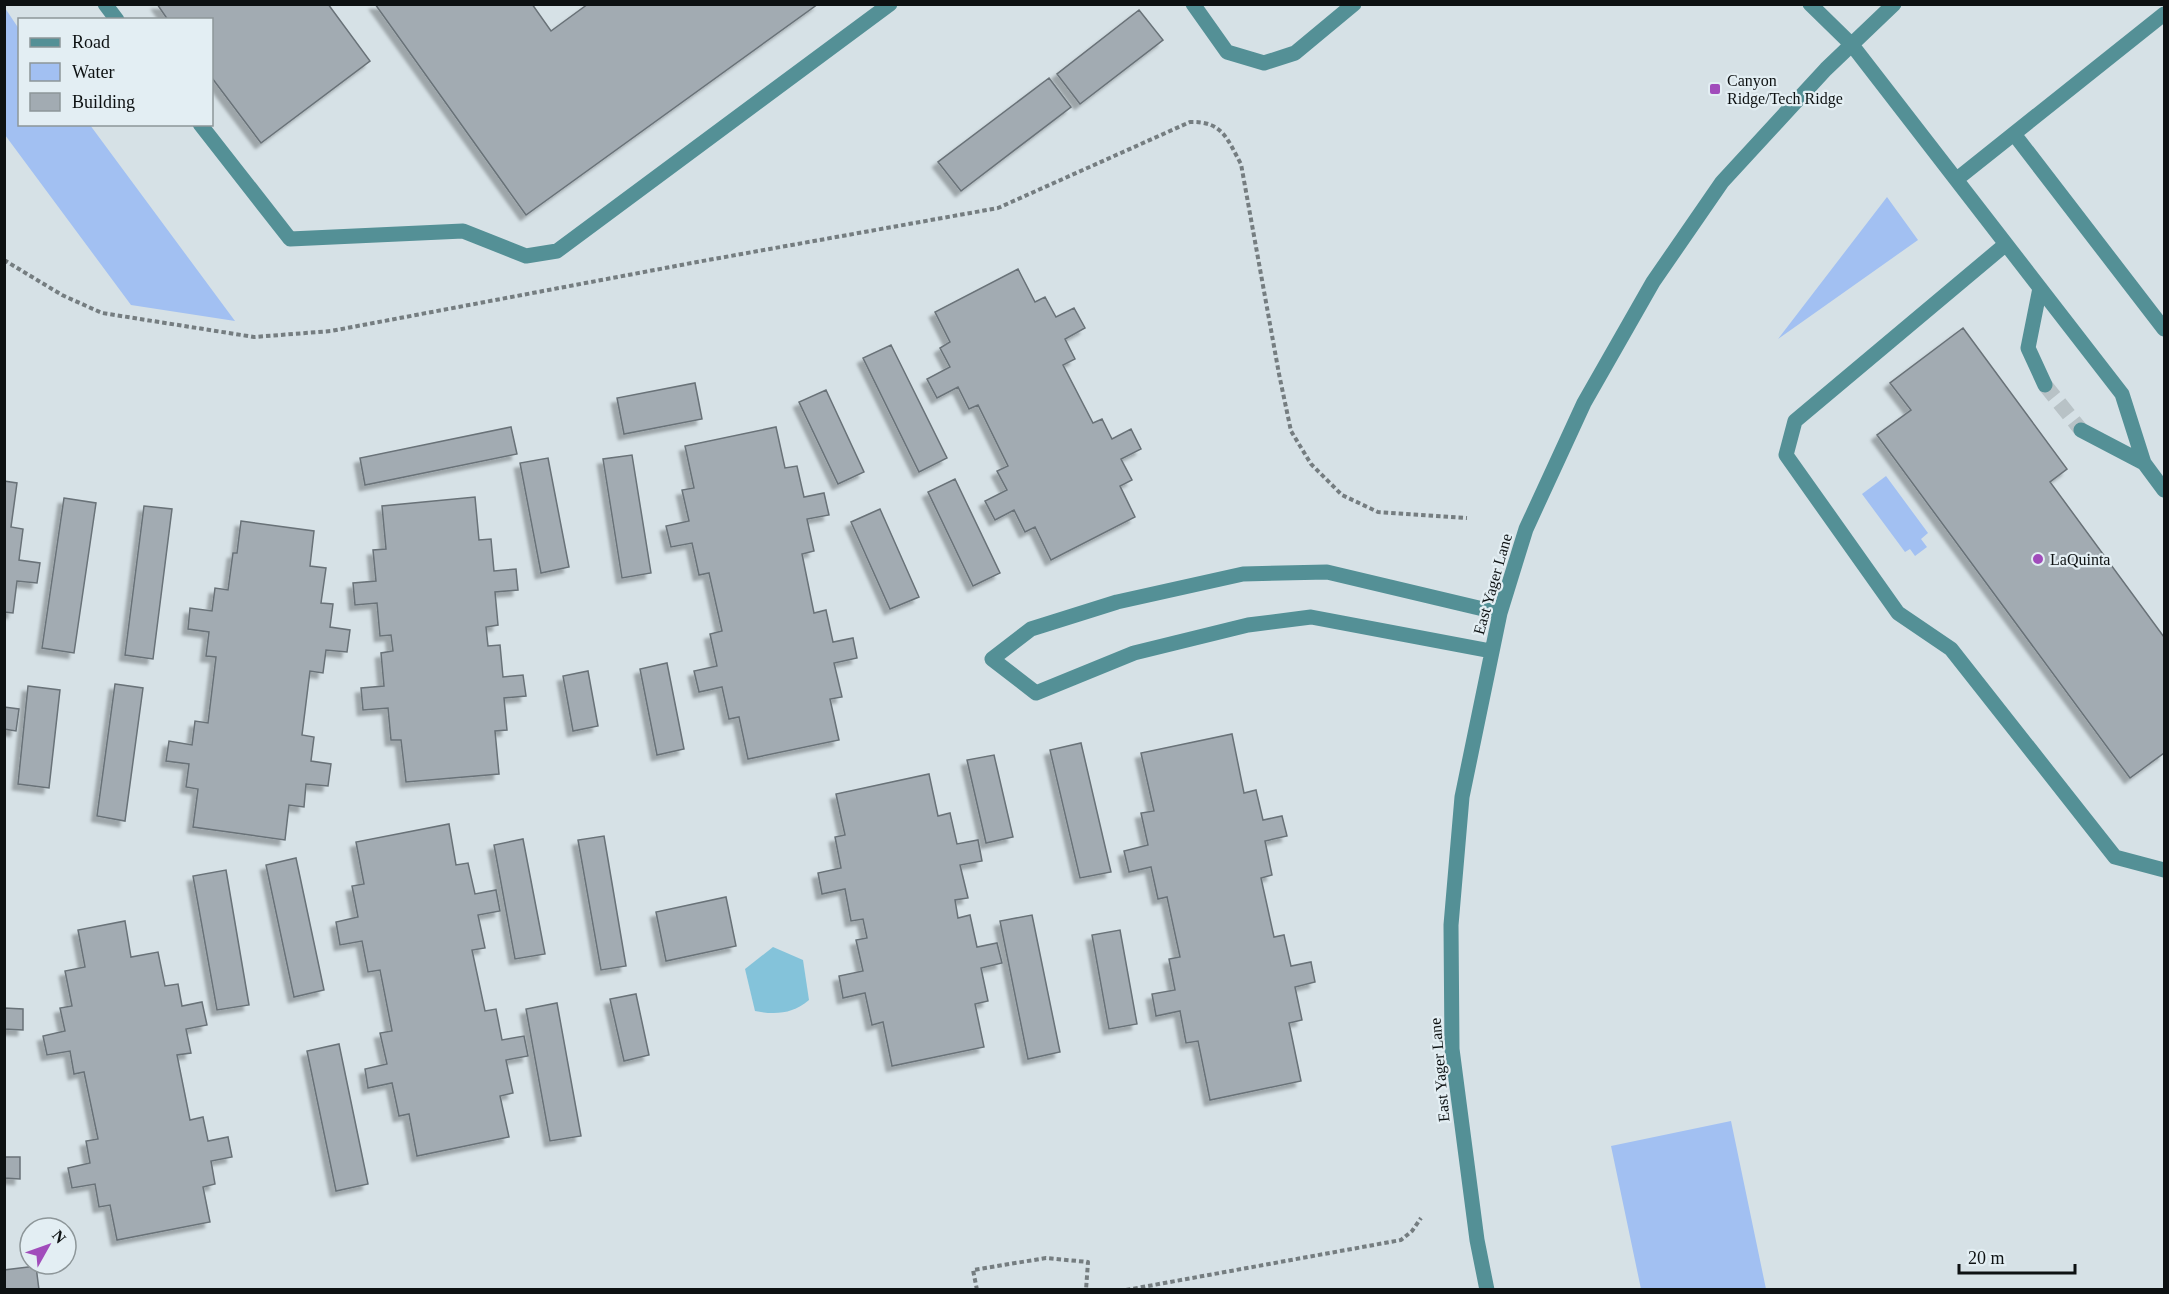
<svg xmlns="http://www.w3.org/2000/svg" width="2169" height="1294" viewBox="0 0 2169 1294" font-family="'Times New Roman',serif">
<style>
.green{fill:#84c3da}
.water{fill:#a2c0f2}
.building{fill:#a2abb2;stroke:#697278;stroke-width:1.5;filter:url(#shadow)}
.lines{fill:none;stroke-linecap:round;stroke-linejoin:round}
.minor-tunnel{stroke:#b8c2c6;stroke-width:15;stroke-dasharray:15 8;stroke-linecap:butt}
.path{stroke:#757d80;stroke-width:4;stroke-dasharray:4.5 3;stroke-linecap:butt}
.minor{stroke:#549096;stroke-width:15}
.poi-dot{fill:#a14cbb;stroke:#e3eef3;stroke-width:2}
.labels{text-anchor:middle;stroke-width:4.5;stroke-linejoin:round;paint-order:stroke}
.poi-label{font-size:16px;fill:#0d1112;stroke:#e3eef3;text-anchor:start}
.street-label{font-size:16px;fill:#0d1112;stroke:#e3eef3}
</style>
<defs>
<filter id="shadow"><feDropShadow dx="-5.5" dy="5.5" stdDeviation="1.5" flood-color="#0004"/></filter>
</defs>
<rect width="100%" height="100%" fill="#d6e1e6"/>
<path class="green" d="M 773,947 L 803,960 L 809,1000 C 793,1014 775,1015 755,1011 L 745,969 Z"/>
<path class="water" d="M 5,8 L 19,29 L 20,124 L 90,125 L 235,321 L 131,305 L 5,135 Z
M 1887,197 L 1918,240 L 1778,339 Z
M 1886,476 L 1928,533 L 1921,539 L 1927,547 L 1915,556 L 1910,549 L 1905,552 L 1862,494 Z
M 1731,1121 L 1766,1289 L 1641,1289 L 1611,1146 Z"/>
<path class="building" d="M 157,4 L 328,4 L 370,61 L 261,143 L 212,78 L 212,20 L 168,20 Z
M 375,4 L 532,4 L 551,31 L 588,4 L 818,4 L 526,215 Z
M 1139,10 L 1163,40 L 1080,104 L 1057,74 Z
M 1049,78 L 1071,107 L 961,191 L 938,162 Z
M 1018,269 L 1035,302 L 1045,297 L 1056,317 L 1074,308 L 1085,328 L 1065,339 L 1075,359 L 1063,365 L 1093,423 L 1102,419 L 1112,439 L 1131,429 L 1141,449 L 1121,459 L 1132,480 L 1120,486 L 1135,517 L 1051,560 L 1035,527 L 1025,532 L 1014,510 L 995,520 L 985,501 L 1007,490 L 997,471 L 1008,466 L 978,405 L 969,409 L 958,387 L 937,398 L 927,379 L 950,367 L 940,348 L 950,342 L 935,312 Z
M 1963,328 L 2067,469 L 2050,482 L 2164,637 L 2164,753 L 2130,778 L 1877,435 L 1911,410 L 1890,383 Z
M 891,345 L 947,458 L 919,472 L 863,358 Z
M 695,383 L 702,419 L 624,434 L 617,398 Z
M 826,390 L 864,472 L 838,484 L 799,402 Z
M 511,427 L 517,454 L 365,485 L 360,458 Z
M 776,427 L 785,468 L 797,466 L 804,497 L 824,493 L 829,515 L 807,519 L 814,551 L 802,554 L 814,613 L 826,610 L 833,642 L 853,638 L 857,658 L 834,663 L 842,697 L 830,699 L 839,740 L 748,759 L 739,717 L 729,719 L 722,687 L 699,692 L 694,671 L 717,666 L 710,634 L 722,631 L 709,573 L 699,575 L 692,543 L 671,547 L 666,526 L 689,521 L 682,490 L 694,488 L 685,446 Z
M 632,455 L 651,573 L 622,578 L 603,459 Z
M 548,458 L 569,567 L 541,573 L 520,463 Z
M 955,479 L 1000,573 L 973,586 L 928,492 Z
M 4,481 L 17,483 L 11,527 L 23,529 L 19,560 L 40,563 L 37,583 L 17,581 L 13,613 L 4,612 Z
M 475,497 L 479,540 L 491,539 L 494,571 L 516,569 L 518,590 L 495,592 L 498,625 L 486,627 L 488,646 L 500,645 L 503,677 L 523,675 L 526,696 L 504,698 L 507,730 L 495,731 L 499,774 L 406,782 L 401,740 L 391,740 L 388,708 L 363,710 L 361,688 L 384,686 L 381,653 L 393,651 L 391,635 L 380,636 L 377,603 L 355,605 L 353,583 L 376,581 L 373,550 L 386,549 L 382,506 Z
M 64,498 L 96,503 L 74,653 L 42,648 Z
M 144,506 L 172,509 L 153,659 L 125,655 Z
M 880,509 L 919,597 L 890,609 L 851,522 Z
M 241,521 L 314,531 L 310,566 L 326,568 L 321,603 L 333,604 L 330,627 L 350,630 L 347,652 L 326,650 L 323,673 L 310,671 L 302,735 L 314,737 L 311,761 L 331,764 L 328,786 L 306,784 L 304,807 L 289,805 L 285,840 L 193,827 L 198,789 L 186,787 L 189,764 L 166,761 L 169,741 L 192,745 L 195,721 L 208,723 L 216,657 L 206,656 L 209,632 L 188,629 L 190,608 L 212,611 L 215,588 L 228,590 L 233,553 L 237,553 Z
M 667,663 L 684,749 L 657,755 L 640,669 Z
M 588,671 L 598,726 L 573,731 L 563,676 Z
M 115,684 L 143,688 L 125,821 L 97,816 Z
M 28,686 L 60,690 L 49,788 L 18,784 Z
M 4,707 L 19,709 L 16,731 L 4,729 Z
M 1232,734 L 1244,793 L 1256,790 L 1263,820 L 1282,816 L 1287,836 L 1265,841 L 1272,875 L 1261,878 L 1274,937 L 1284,935 L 1291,966 L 1311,962 L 1315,982 L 1295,987 L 1302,1020 L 1289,1023 L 1301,1081 L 1210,1100 L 1198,1041 L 1186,1043 L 1180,1011 L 1156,1016 L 1152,994 L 1175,990 L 1169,959 L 1180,957 L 1167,897 L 1158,899 L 1151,867 L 1129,872 L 1124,851 L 1148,845 L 1141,813 L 1154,811 L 1141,753 Z
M 1081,743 L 1111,872 L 1080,878 L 1050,750 Z
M 994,755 L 1013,837 L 986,843 L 967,760 Z
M 929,774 L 938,816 L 950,813 L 957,844 L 978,840 L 982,861 L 960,865 L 968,898 L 955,900 L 958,918 L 970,915 L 977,947 L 997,943 L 1002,963 L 981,968 L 988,1001 L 975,1004 L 984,1047 L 892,1066 L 883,1022 L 872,1025 L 865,993 L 843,998 L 839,976 L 863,971 L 856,940 L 867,938 L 863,919 L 851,921 L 845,889 L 822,894 L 818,873 L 841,868 L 835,837 L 845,835 L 836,794 Z
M 449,824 L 456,865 L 468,863 L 475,894 L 496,890 L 500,911 L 478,915 L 485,948 L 472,950 L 485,1011 L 496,1009 L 502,1040 L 524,1036 L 528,1056 L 506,1060 L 513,1093 L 500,1096 L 509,1137 L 417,1156 L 409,1114 L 399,1116 L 392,1083 L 368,1088 L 365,1069 L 387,1064 L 380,1033 L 392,1031 L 380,970 L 368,972 L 362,941 L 340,945 L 336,922 L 358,917 L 352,886 L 364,884 L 356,842 Z
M 604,836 L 626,966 L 601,970 L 578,840 Z
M 523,839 L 545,954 L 515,959 L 494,845 Z
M 296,858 L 324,990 L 294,997 L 266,865 Z
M 226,870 L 249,1005 L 217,1010 L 193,876 Z
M 726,897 L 736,946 L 666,961 L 656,912 Z
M 1032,915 L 1060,1052 L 1028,1059 L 1000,921 Z
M 125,921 L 131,957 L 158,952 L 165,986 L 178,984 L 182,1006 L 202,1002 L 207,1025 L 186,1029 L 191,1053 L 177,1055 L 190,1120 L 203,1117 L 208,1141 L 228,1137 L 232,1157 L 211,1161 L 215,1184 L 203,1187 L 210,1222 L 117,1240 L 110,1205 L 99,1207 L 95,1184 L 72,1188 L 68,1168 L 90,1163 L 86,1141 L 98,1139 L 84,1072 L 74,1074 L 70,1051 L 47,1055 L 43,1036 L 65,1031 L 60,1008 L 72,1006 L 65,971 L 85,967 L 78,930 Z
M 1120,930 L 1137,1024 L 1109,1029 L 1092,935 Z
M 636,994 L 649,1055 L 624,1061 L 610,999 Z
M 557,1003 L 581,1136 L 550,1141 L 526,1009 Z
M 4,1008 L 23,1009 L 23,1030 L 4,1029 Z
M 339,1044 L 368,1184 L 336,1191 L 307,1051 Z
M 4,1157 L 20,1157 L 20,1179 L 4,1178 Z
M 36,1266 L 39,1290 L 4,1290 L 4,1270 Z"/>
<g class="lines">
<path class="minor-tunnel" d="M 2045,385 L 2081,430"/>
<path class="path" d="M 4,260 L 62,295 L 102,313 L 254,337 L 331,331 L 697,262 L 998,208 L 1190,122 C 1223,121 1227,139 1241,164 L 1279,374 L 1291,431 L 1311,464 L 1342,495 L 1378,512 L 1467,518
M 977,1290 L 973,1270 L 1046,1258 L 1088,1262 L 1086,1290
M 1126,1290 L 1401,1240 L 1412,1231 L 1421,1218"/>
<path class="minor" d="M 105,4 L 117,20
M 1193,4 L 1227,52 L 1264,63 L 1295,53 L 1354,4
M 1810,4 L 1852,45 L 2122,394 L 2144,463 L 2164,490
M 200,124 L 290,239 L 463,231 L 526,256 L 557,251 L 890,4
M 2014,134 L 2164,329
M 1957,179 L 2164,14
M 2006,244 L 1795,421 L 1786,455 L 1898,613 L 1951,649 L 2115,857 L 2164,870
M 2040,288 L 2028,348 L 2045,385
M 2081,430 L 2144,463
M 1491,651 L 1311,617 L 1248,625 L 1134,653 L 1036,693 L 992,659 L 1031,629 L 1117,602 L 1243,574 L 1327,572 L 1500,613
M 1487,1290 L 1477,1240 L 1452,1049 L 1451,925 L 1462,797 L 1500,613 L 1526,529 L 1584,403 L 1653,282 L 1722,182 L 1826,69 L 1894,4"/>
</g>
<g class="poi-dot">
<rect x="1709" y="83" width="12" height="12" rx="3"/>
<circle cx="2038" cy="559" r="6"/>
</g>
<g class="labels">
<g class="poi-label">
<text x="1727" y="86">Canyon<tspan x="1727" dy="18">Ridge/Tech Ridge</tspan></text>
<text x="2050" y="565">LaQuinta</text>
</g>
<g class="street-label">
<text transform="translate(1492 584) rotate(-74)" y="6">East Yager Lane</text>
<text transform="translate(1439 1070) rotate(-95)" y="6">East Yager Lane</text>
</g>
</g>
<rect width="2169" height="1294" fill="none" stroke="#0d1112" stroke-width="12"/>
<rect x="18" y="18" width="195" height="108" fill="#e3eef3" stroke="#8d9699" stroke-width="1.5"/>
<rect x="30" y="38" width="30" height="9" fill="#549096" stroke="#8d9699" stroke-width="1.5"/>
<text x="72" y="48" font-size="18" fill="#0d1112">Road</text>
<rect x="30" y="63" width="30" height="18" fill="#a2c0f2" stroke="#8d9699" stroke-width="1.5"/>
<text x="72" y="78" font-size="18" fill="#0d1112">Water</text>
<rect x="30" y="93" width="30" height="18" fill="#a2abb2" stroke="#8d9699" stroke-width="1.5"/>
<text x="72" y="108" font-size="18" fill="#0d1112">Building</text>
<g transform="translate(48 1246) rotate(50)"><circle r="28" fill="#e3eef3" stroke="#8d9699" stroke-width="1.5"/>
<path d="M0-4.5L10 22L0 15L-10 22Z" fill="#a14cbb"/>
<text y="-9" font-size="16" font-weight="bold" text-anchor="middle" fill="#0d1112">N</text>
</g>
<path d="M1959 1264v9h116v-9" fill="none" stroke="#0d1112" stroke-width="3"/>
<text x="1968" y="1264" font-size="18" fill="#0d1112" stroke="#e3eef3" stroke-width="4.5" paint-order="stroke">20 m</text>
</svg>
